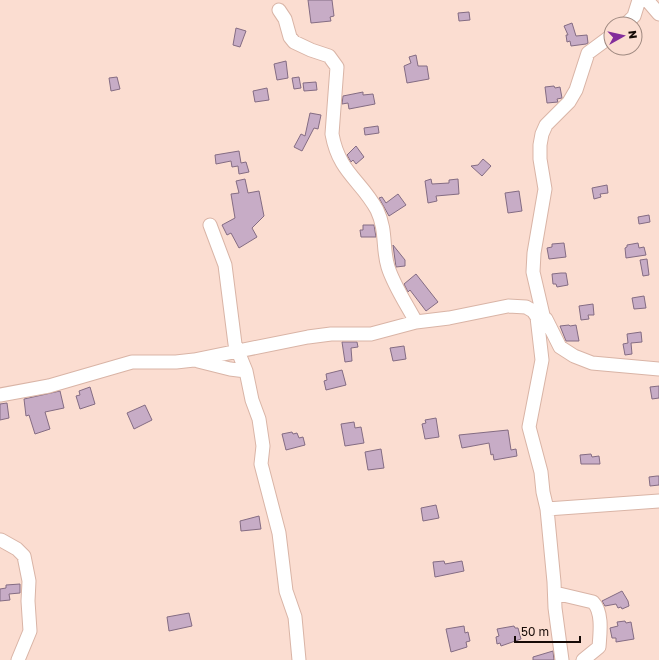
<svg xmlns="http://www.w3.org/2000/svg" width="659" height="660" viewBox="0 0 659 660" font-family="'Golos Text',sans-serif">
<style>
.building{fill:#c7acc6;stroke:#846c83}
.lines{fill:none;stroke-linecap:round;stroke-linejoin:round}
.minor-casing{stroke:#d9b4a6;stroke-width:15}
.minor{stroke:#fff;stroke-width:13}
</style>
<rect width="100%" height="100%" fill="#fbddd1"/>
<path class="building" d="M 308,0 L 332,0 L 334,16 L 330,17 L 331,21 L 311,23 Z
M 469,12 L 470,20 L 459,21 L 458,13 Z
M 572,23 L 576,36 L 587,35 L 588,43 L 586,44 L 571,46 L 570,41 L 567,42 L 566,35 L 568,35 L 564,26 Z
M 236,28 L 246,31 L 240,47 L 233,45 Z
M 416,55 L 418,66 L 427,66 L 429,79 L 407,83 L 404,66 L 411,63 L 409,57 Z
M 286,61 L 288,78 L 277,80 L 274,64 Z
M 117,77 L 120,89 L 111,91 L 109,78 Z
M 299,77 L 301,88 L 294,89 L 292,78 Z
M 316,82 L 317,90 L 304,91 L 303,83 Z
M 554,86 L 555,88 L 560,87 L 562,98 L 557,99 L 558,102 L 547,103 L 545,87 Z
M 267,88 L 269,100 L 255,102 L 253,91 Z
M 363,92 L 363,95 L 373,94 L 375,104 L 349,109 L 348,103 L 342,104 L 343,96 Z
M 310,113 L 321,115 L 318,129 L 314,128 L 302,151 L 294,147 L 301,134 L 305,136 Z
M 378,126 L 379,133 L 365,135 L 364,128 Z
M 356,146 L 364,157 L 356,164 L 353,160 L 351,162 L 347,155 Z
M 239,151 L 241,163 L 246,162 L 249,172 L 239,174 L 238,166 L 232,167 L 231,161 L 216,164 L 215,155 Z
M 483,159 L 491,166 L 482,176 L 471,166 L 478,165 Z
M 245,179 L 248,193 L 259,191 L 264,216 L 252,228 L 257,237 L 239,248 L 231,233 L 227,235 L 222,225 L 235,218 L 231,194 L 239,193 L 236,181 Z
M 431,179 L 432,184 L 449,183 L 449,180 L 458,179 L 459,194 L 436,196 L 437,201 L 428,203 L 425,181 Z
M 607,185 L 608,193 L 600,194 L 601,197 L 594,199 L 592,188 Z
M 519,191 L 522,211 L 508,213 L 505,193 Z
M 398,194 L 406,205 L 389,216 L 379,198 L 382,197 L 386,203 Z
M 649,215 L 650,222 L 639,224 L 638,217 Z
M 363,225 L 374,225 L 376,237 L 361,237 L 360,230 L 363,230 Z
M 564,243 L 566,257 L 549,259 L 547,248 L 552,247 L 552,244 Z
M 638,243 L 639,248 L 644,247 L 646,255 L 626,258 L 625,248 L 627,247 L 627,245 Z
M 393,245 L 405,260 L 405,266 L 396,267 Z
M 647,259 L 649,275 L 643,276 L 640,260 Z
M 561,273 L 566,273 L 568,285 L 557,287 L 556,284 L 553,284 L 552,274 Z
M 416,274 L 438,302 L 426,311 L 410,290 L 408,292 L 404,284 Z
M 644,296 L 646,308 L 634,309 L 632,298 Z
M 593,304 L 594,315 L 588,315 L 589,319 L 581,320 L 579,306 Z
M 569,325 L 570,326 L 576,325 L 579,341 L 566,341 L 560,326 Z
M 641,332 L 642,342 L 631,343 L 632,354 L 625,355 L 623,344 L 628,343 L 627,334 Z
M 342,342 L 357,342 L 358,347 L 351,348 L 352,361 L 345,362 Z
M 404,346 L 406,359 L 393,361 L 390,348 Z
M 342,370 L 346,385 L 326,390 L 324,381 L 327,380 L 326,374 Z
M 659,386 L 659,398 L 652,399 L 650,387 Z
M 90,387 L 95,404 L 80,409 L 76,396 L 80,395 L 79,391 Z
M 60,391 L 64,408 L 45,412 L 50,429 L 35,434 L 29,415 L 26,416 L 24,399 Z
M 7,403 L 9,418 L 0,420 L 0,404 Z
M 145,405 L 152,420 L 134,429 L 127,413 Z
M 436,418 L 439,437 L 425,439 L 422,424 L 426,423 L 425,420 Z
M 354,422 L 355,428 L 361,427 L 364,443 L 345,446 L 341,424 Z
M 508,430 L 511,450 L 516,449 L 517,456 L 494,460 L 493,454 L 491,455 L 489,443 L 462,448 L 459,435 Z
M 292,432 L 293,434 L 297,433 L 299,438 L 303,437 L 305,445 L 286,450 L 282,434 Z
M 381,449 L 384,468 L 368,470 L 365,452 Z
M 591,454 L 592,457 L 599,456 L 600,464 L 581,464 L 580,455 Z
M 657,476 L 659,476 L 659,485 L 650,486 L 649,477 Z
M 436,505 L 439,518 L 423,521 L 421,508 Z
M 259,516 L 261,529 L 241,531 L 240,521 Z
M 444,561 L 445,564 L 462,561 L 464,571 L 435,577 L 433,562 Z
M 20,584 L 20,593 L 9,594 L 10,600 L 0,601 L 0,589 L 6,588 L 6,585 Z
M 622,591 L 628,601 L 629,606 L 622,609 L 621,607 L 618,608 L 616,604 L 605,606 L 602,601 Z
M 189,613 L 192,626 L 169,631 L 167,617 Z
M 625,621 L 626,623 L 631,622 L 634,639 L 616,642 L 616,638 L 612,638 L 610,628 L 618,626 L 617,622 Z
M 464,626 L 465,633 L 468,632 L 470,641 L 466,642 L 467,647 L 451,652 L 446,629 Z
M 514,626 L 515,628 L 518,628 L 521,639 L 501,646 L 500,643 L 497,644 L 496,637 L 499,636 L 497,629 Z
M 553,651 L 554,660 L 533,660 L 533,657 Z"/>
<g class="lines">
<defs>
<path id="minor" d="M 647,0 L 659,14
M 279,10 L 285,19 L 290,37 L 294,42 L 311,50 L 329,56 L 337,67 L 332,134 C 339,173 361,180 377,210 C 387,231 382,248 388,267 C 394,286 407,305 416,322
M 626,24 L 634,16 L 639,0
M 210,225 L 225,265 L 235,344 L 246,371 L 252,400 L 259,419 L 263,446 L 261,464 L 279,533 L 286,591 L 295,617 L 299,660
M 536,312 L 546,319 L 560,347 L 574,356 L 592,363 L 659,369
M 543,315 L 533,272 L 534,253 L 545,189 L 540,159 L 540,145 L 542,134 L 546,125 L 569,102 L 576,90 L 588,53 L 611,36
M 198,361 L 230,369 L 246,371
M 0,395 L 49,386 L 132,362 L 176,362 L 194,360 L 308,337 L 331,334 L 371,334 L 416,322 L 449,318 L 508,306 L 526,307 L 533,311 L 537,317 L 542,360 L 529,427 L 541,472 L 543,492 L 547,509 L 554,582 L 555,608 L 562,660
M 547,509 L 659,501
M 1,540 L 17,549 L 24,556 L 29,581 L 28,601 L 30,631 L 18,660
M 555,593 L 593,602 C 603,612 600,634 599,647 L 583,660"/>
</defs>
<use href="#minor" class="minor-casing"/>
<use href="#minor" class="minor"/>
</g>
<g transform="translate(623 36) rotate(82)"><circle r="19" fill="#fbddd1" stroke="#9f8980"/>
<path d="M0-3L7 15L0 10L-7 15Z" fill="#832d9b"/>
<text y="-6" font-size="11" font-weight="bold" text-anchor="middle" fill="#160a06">N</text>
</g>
<path d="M515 636v6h65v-6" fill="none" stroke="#160a06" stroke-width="2"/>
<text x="521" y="636" font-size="12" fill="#160a06" stroke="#fbddd1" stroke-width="3" paint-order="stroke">50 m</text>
</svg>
